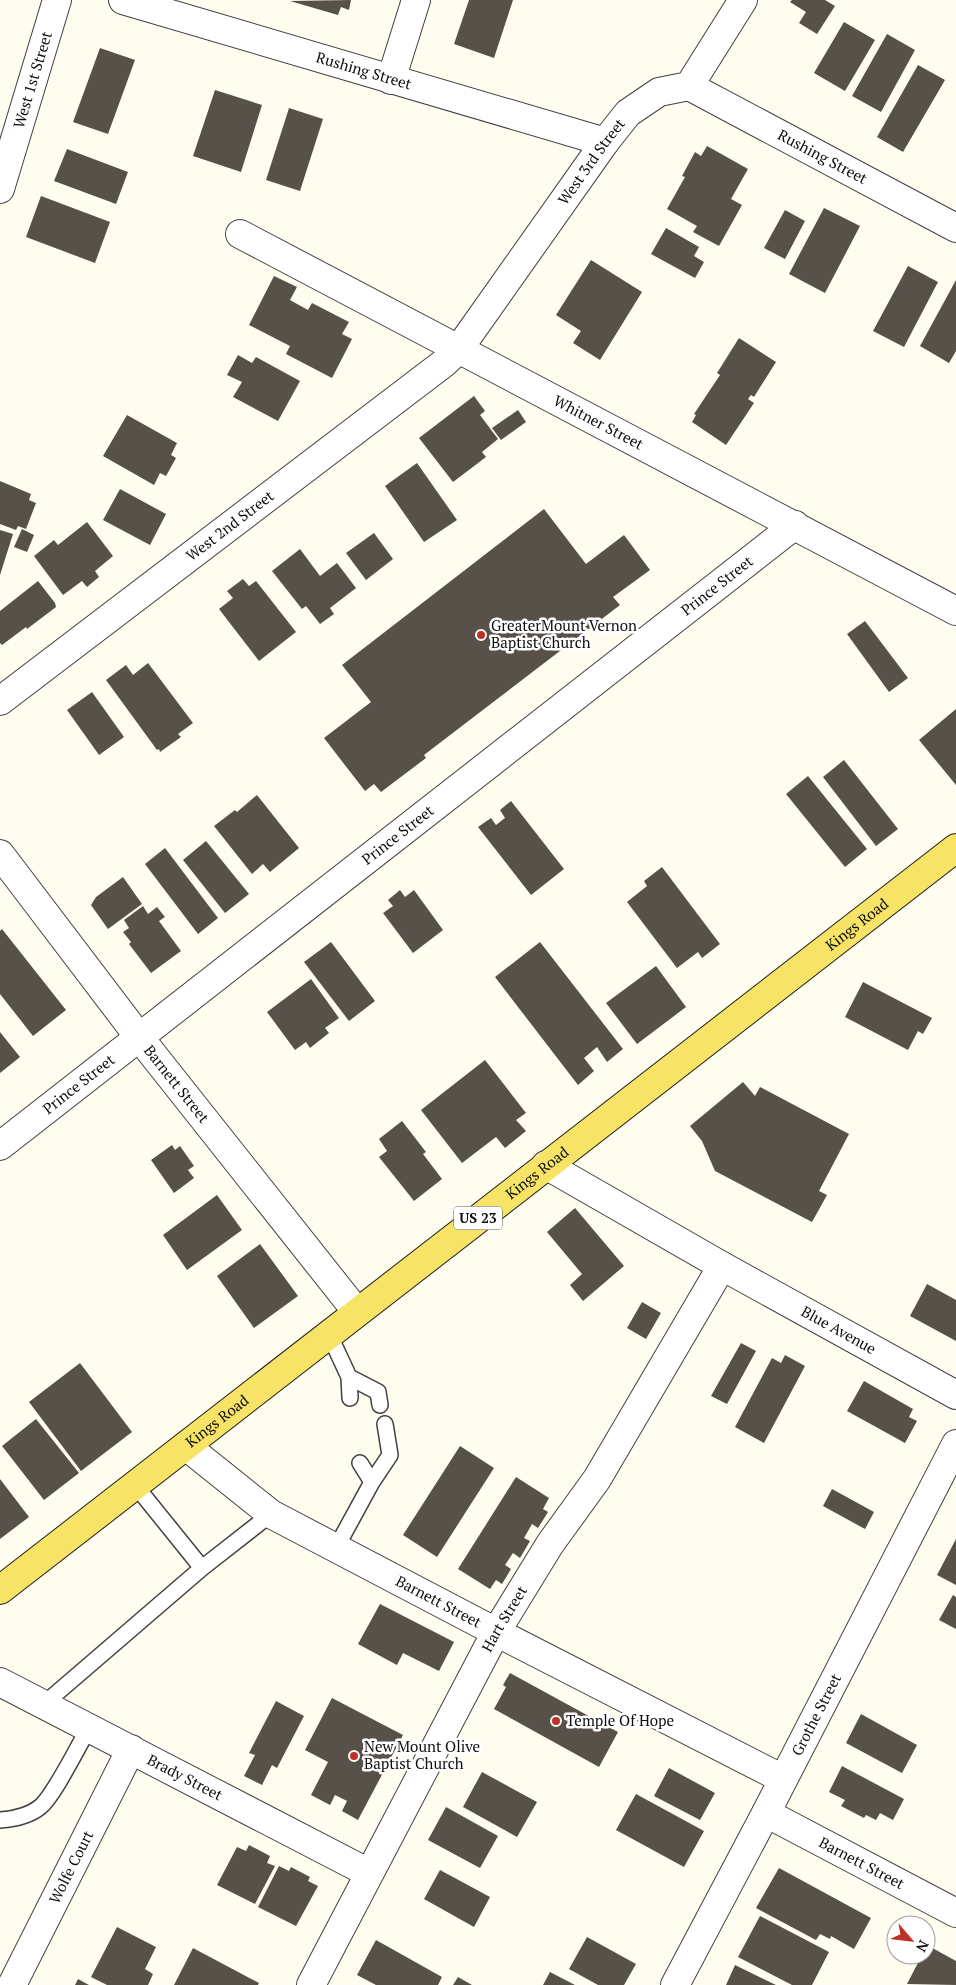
<svg xmlns="http://www.w3.org/2000/svg" width="956" height="1985" viewBox="0 0 956 1985" font-family="'PT Serif',serif">
<style>
.building{fill:#57514a}
.lines{fill:none;stroke-linecap:round;stroke-linejoin:round}
.service-casing{stroke:#414141;stroke-width:18}
.minor-casing{stroke:#414141;stroke-width:30}
.primary-casing{stroke:#1f1f1f;stroke-width:30}
.service{stroke:#fff;stroke-width:15}
.minor{stroke:#fff;stroke-width:28}
.primary{stroke:#f7e467;stroke-width:28}
.poi-dot{fill:#bd3127;stroke:#fff;stroke-width:2}
.labels{text-anchor:middle;stroke-width:5;stroke-linejoin:round;paint-order:stroke}
.shield{fill:#fff;stroke:#565656;stroke-width:1}
.shield-label{font-size:14px;font-weight:bold;fill:#0e0e0e}
.street-label{font-size:15px;fill:#0e0e0e;stroke:#fff}
.poi-label{font-size:15px;fill:#0e0e0e;stroke:#fff;text-anchor:start}
</style>
<rect width="100%" height="100%" fill="#fffdef"/>
<path class="building" d="M 351,0 L 349,10 L 341,7 L 338,15 L 290,1 Z
M 469,0 L 513,0 L 494,58 L 454,44 Z
M 792,0 L 825,0 L 835,6 L 817,34 L 799,23 L 806,12 L 790,2 Z
M 844,22 L 875,40 L 845,91 L 814,73 Z
M 887,34 L 915,50 L 881,112 L 852,96 Z
M 100,48 L 135,60 L 108,134 L 73,122 Z
M 918,65 L 945,80 L 903,152 L 877,137 Z
M 215,90 L 262,105 L 241,172 L 193,156 Z
M 289,108 L 323,119 L 300,191 L 266,180 Z
M 707,146 L 748,169 L 731,199 L 742,205 L 719,246 L 693,232 L 697,226 L 667,209 L 685,177 L 682,176 L 695,152 L 701,156 Z
M 67,149 L 128,172 L 116,204 L 54,181 Z
M 41,196 L 110,222 L 95,263 L 26,237 Z
M 824,208 L 860,226 L 825,293 L 789,274 Z
M 785,210 L 805,221 L 785,259 L 764,248 Z
M 666,228 L 699,247 L 694,256 L 704,262 L 695,278 L 651,254 Z
M 591,260 L 642,292 L 600,360 L 573,343 L 581,331 L 556,315 Z
M 908,266 L 938,282 L 904,347 L 873,331 Z
M 274,276 L 297,287 L 290,300 L 308,310 L 312,303 L 349,322 L 342,334 L 352,339 L 332,378 L 286,354 L 290,346 L 249,325 Z
M 956,280 L 956,351 L 949,363 L 920,346 Z
M 739,338 L 776,362 L 754,397 L 751,395 L 748,399 L 754,403 L 726,445 L 692,422 L 696,415 L 694,414 L 720,375 L 717,373 Z
M 238,355 L 252,363 L 256,357 L 300,381 L 278,421 L 233,397 L 242,382 L 227,375 Z
M 474,396 L 485,411 L 480,415 L 498,439 L 482,452 L 486,457 L 453,482 L 419,438 Z
M 518,410 L 526,422 L 501,440 L 492,428 Z
M 127,415 L 177,443 L 171,455 L 176,458 L 166,476 L 160,473 L 154,485 L 103,456 Z
M 417,463 L 457,520 L 424,542 L 385,486 Z
M 0,481 L 31,494 L 29,500 L 36,503 L 26,529 L 18,526 L 16,530 L 0,524 Z
M 120,489 L 166,514 L 150,545 L 103,520 Z
M 544,509 L 586,564 L 624,535 L 650,570 L 613,597 L 620,605 L 424,755 L 426,758 L 381,792 L 374,784 L 365,791 L 324,738 L 371,702 L 342,665 Z
M 87,522 L 113,556 L 95,571 L 99,577 L 87,587 L 82,581 L 63,595 L 34,556 L 54,540 L 58,545 Z
M 22,529 L 34,535 L 27,552 L 14,547 Z
M 0,530 L 13,534 L 0,575 Z
M 374,533 L 393,559 L 366,580 L 346,553 Z
M 300,549 L 320,576 L 337,563 L 356,588 L 330,608 L 334,614 L 320,624 L 306,606 L 302,609 L 272,571 Z
M 243,579 L 249,586 L 256,581 L 296,632 L 259,661 L 219,609 L 233,598 L 227,591 Z
M 38,581 L 55,603 L 56,607 L 27,629 L 26,627 L 2,645 L 0,643 L 0,611 Z
M 865,621 L 908,678 L 889,692 L 847,634 Z
M 148,663 L 193,723 L 178,734 L 181,737 L 160,752 L 159,749 L 157,750 L 106,680 L 126,665 L 133,675 Z
M 92,692 L 124,737 L 99,755 L 67,710 Z
M 956,709 L 956,785 L 919,740 Z
M 844,760 L 898,829 L 876,846 L 823,777 Z
M 808,776 L 867,849 L 845,867 L 786,794 Z
M 257,795 L 299,848 L 270,872 L 263,864 L 252,874 L 214,826 L 235,810 L 237,812 Z
M 511,801 L 564,869 L 531,895 L 478,827 L 491,818 L 496,825 L 505,818 L 500,810 Z
M 206,841 L 249,894 L 225,913 L 183,860 Z
M 165,848 L 218,918 L 198,934 L 145,864 Z
M 662,867 L 720,944 L 702,958 L 698,952 L 677,968 L 627,902 L 647,886 L 644,881 Z
M 123,877 L 142,904 L 108,929 L 91,905 L 96,897 Z
M 400,890 L 405,897 L 414,890 L 443,930 L 413,953 L 383,913 L 393,906 L 388,900 Z
M 143,906 L 148,914 L 157,907 L 165,917 L 159,921 L 181,951 L 151,973 L 129,944 L 131,942 L 123,932 L 129,928 L 124,920 Z
M 2,929 L 66,1010 L 33,1036 L 0,994 L 0,931 Z
M 331,942 L 375,1001 L 349,1021 L 304,962 Z
M 540,942 L 623,1049 L 607,1062 L 597,1047 L 584,1058 L 594,1071 L 578,1085 L 495,977 Z
M 656,966 L 686,1007 L 637,1044 L 606,1003 Z
M 311,979 L 339,1018 L 325,1028 L 329,1033 L 310,1048 L 306,1042 L 295,1050 L 267,1012 Z
M 863,982 L 932,1018 L 923,1034 L 918,1031 L 908,1050 L 845,1017 Z
M 0,1032 L 20,1057 L 0,1073 Z
M 485,1060 L 526,1113 L 516,1120 L 526,1131 L 505,1148 L 496,1137 L 462,1163 L 421,1110 Z
M 743,1082 L 755,1096 L 760,1087 L 849,1134 L 819,1191 L 827,1195 L 812,1222 L 715,1171 L 702,1141 L 690,1126 Z
M 402,1121 L 426,1152 L 423,1154 L 442,1179 L 414,1201 L 379,1157 L 387,1151 L 379,1139 Z
M 172,1145 L 175,1150 L 180,1146 L 194,1166 L 188,1170 L 194,1178 L 174,1193 L 151,1160 Z
M 217,1195 L 242,1230 L 187,1270 L 163,1235 Z
M 575,1208 L 624,1266 L 583,1301 L 570,1285 L 582,1274 L 547,1232 Z
M 260,1244 L 298,1296 L 254,1328 L 217,1276 Z
M 927,1284 L 956,1300 L 956,1341 L 910,1316 Z
M 642,1302 L 661,1313 L 646,1339 L 627,1328 Z
M 741,1343 L 756,1351 L 727,1404 L 711,1396 Z
M 785,1355 L 805,1366 L 764,1443 L 735,1427 L 772,1358 L 781,1363 Z
M 80,1363 L 132,1432 L 81,1471 L 29,1402 Z
M 864,1381 L 913,1409 L 909,1417 L 917,1421 L 905,1443 L 847,1411 Z
M 36,1419 L 79,1473 L 44,1500 L 2,1446 Z
M 460,1446 L 494,1468 L 437,1557 L 403,1535 Z
M 516,1477 L 549,1498 L 543,1509 L 548,1512 L 538,1528 L 532,1524 L 524,1538 L 530,1541 L 520,1558 L 513,1553 L 505,1565 L 511,1569 L 502,1584 L 496,1580 L 490,1589 L 458,1569 Z
M 0,1479 L 29,1517 L 0,1539 Z
M 832,1489 L 874,1512 L 865,1529 L 823,1506 Z
M 956,1539 L 956,1585 L 937,1575 Z
M 953,1595 L 956,1597 L 956,1629 L 939,1620 Z
M 380,1604 L 454,1642 L 439,1671 L 403,1653 L 397,1665 L 358,1644 Z
M 510,1673 L 618,1732 L 599,1767 L 494,1709 L 506,1687 L 503,1685 Z
M 332,1698 L 403,1735 L 358,1820 L 342,1811 L 347,1801 L 335,1795 L 330,1805 L 311,1795 L 328,1762 L 305,1750 Z
M 276,1701 L 304,1716 L 277,1768 L 272,1765 L 262,1785 L 244,1776 L 255,1755 L 249,1753 Z
M 861,1714 L 917,1745 L 902,1773 L 846,1743 Z
M 842,1766 L 904,1799 L 893,1820 L 880,1813 L 876,1820 L 866,1815 L 864,1818 L 841,1806 L 845,1800 L 829,1792 Z
M 669,1768 L 715,1793 L 700,1820 L 654,1796 Z
M 482,1772 L 537,1802 L 517,1837 L 463,1807 Z
M 636,1794 L 704,1831 L 684,1867 L 616,1830 Z
M 446,1807 L 498,1836 L 480,1868 L 428,1840 Z
M 249,1845 L 270,1856 L 267,1863 L 275,1866 L 255,1904 L 217,1885 L 237,1847 L 246,1851 Z
M 279,1866 L 289,1871 L 291,1867 L 310,1877 L 308,1881 L 318,1886 L 296,1926 L 258,1907 Z
M 779,1868 L 871,1918 L 854,1949 L 831,1936 L 830,1939 L 820,1934 L 816,1940 L 756,1908 Z
M 440,1870 L 490,1897 L 474,1927 L 424,1899 Z
M 760,1916 L 829,1952 L 812,1985 L 792,1985 L 738,1957 Z
M 117,1927 L 156,1947 L 145,1969 L 153,1974 L 148,1985 L 107,1985 L 91,1977 Z
M 587,1937 L 636,1964 L 624,1985 L 598,1985 L 569,1969 Z
M 376,1940 L 442,1977 L 438,1985 L 376,1985 L 357,1975 Z
M 927,1945 L 956,1961 L 956,1985 L 907,1984 L 922,1955 L 926,1955 Z
M 193,1948 L 259,1983 L 258,1985 L 174,1985 Z
M 735,1965 L 776,1985 L 726,1985 Z
M 550,1972 L 575,1985 L 543,1985 Z
M 458,1977 L 472,1985 L 453,1985 Z
M 78,1979 L 89,1985 L 75,1985 Z"/>
<g class="lines">
<defs>
<path id="service" d="M 329,1334 L 349,1377 L 350,1398
M 349,1377 L 378,1392 L 380,1405
M 360,1463 L 372,1482
M 135,1485 L 202,1568
M 336,1548 L 372,1482 L 390,1455 L 385,1424
M 44,1704 L 202,1568 L 271,1514
M 0,1820 C 14,1819 29,1816 40,1807 C 54,1796 78,1746 89,1728"/>
<g id="minor">
<path id="s1" d="M 123,0 L 605,142"/>
<path d="M 391,80 L 416,0"/>
<path id="s2" d="M 689,86 L 956,228"/>
<path id="s3" d="M 0,189 L 57,0"/>
<path id="s4" d="M 240,234 L 956,611"/>
<path id="s5" d="M 0,701 L 444,363 L 458,350 L 605,142 L 628,113 L 659,92 L 689,86 L 743,0"/>
<path id="s6" d="M 0,854 L 139,1037 L 357,1312"/>
<path id="s7" d="M 0,1146 L 795,525"/>
<path id="s8" d="M 546,1165 L 722,1266 L 956,1395"/>
<path id="s9" d="M 186,1446 L 271,1514 L 496,1632 L 783,1779"/>
<path id="s10" d="M 0,1682 L 369,1873"/>
<path id="s11" d="M 766,1813 L 956,1913"/>
<path id="s12" d="M 12,1985 L 131,1749"/>
<path id="s13" d="M 311,1985 L 496,1632 L 550,1544 L 597,1479 L 722,1266"/>
<path id="s14" d="M 675,1985 L 766,1813 L 956,1444"/>
</g>
<g id="primary">
<path id="s15" d="M 0,1590 L 956,848"/>
</g>
</defs>
<use href="#service" class="service-casing"/>
<use href="#minor" class="minor-casing"/>
<use href="#primary" class="primary-casing"/>
<use href="#service" class="service"/>
<use href="#minor" class="minor"/>
<use href="#primary" class="primary"/>
</g>
<g class="poi-dot">
<circle cx="481" cy="635" r="5"/>
<circle cx="556" cy="1721" r="5"/>
<circle cx="354" cy="1756" r="5"/>
</g>
<g class="labels">
<rect class="shield" x="454" y="1206.5" width="48" height="23" rx="4"/>
<g class="shield-label">
<text x="478" y="1223">US 23</text>
</g>
<g class="street-label">
<text dy="5" stroke="none"><textPath href="#s1" startOffset="251">Rushing Street</textPath></text>
<text dy="5" stroke="none"><textPath href="#s3" startOffset="114">West 1st Street</textPath></text>
<text dy="5" stroke="none"><textPath href="#s2" startOffset="151">Rushing Street</textPath></text>
<text dy="5" stroke="none"><textPath href="#s5" startOffset="808">West 3rd Street</textPath></text>
<text dy="5" stroke="none"><textPath href="#s4" startOffset="405">Whitner Street</textPath></text>
<text dy="5" stroke="none"><textPath href="#s5" startOffset="289">West 2nd Street</textPath></text>
<text dy="5" stroke="none"><textPath href="#s7" startOffset="910">Prince Street</textPath></text>
<text dy="5" stroke="none"><textPath href="#s7" startOffset="505">Prince Street</textPath></text>
<text dy="5" stroke="none"><textPath href="#s15" startOffset="1085">Kings Road</textPath></text>
<text dy="5" stroke="none"><textPath href="#s7" startOffset="100">Prince Street</textPath></text>
<text dy="5" stroke="none"><textPath href="#s6" startOffset="290">Barnett Street</textPath></text>
<text dy="5" stroke="none"><textPath href="#s15" startOffset="680">Kings Road</textPath></text>
<text dy="5" stroke="none"><textPath href="#s8" startOffset="336">Blue Avenue</textPath></text>
<text dy="5" stroke="none"><textPath href="#s15" startOffset="275">Kings Road</textPath></text>
<text dy="5" stroke="none"><textPath href="#s9" startOffset="298">Barnett Street</textPath></text>
<text dy="5" stroke="none"><textPath href="#s13" startOffset="414">Hart Street</textPath></text>
<text dy="5" stroke="none"><textPath href="#s14" startOffset="305">Grothe Street</textPath></text>
<text dy="5" stroke="none"><textPath href="#s10" startOffset="208">Brady Street</textPath></text>
<text dy="5" stroke="none"><textPath href="#s11" startOffset="108">Barnett Street</textPath></text>
<text dy="5" stroke="none"><textPath href="#s12" startOffset="132">Wolfe Court</textPath></text>
</g>
<g class="poi-label">
<text x="491" y="631">GreaterMount Vernon<tspan x="491" dy="17">Baptist Church</tspan></text>
<text x="566" y="1726">Temple Of Hope</text>
<text x="364" y="1752">New Mount Olive<tspan x="364" dy="17">Baptist Church</tspan></text>
</g>
</g>
<g transform="translate(911 1940) rotate(118)"><circle r="24" fill="#ffffff" stroke="#9f9f9f"/>
<path d="M0-4L9 19L0 12L-9 19Z" fill="#bd3127"/>
<text y="-8" font-size="14" font-weight="bold" text-anchor="middle" fill="#0e0e0e">N</text>
</g>
</svg>
